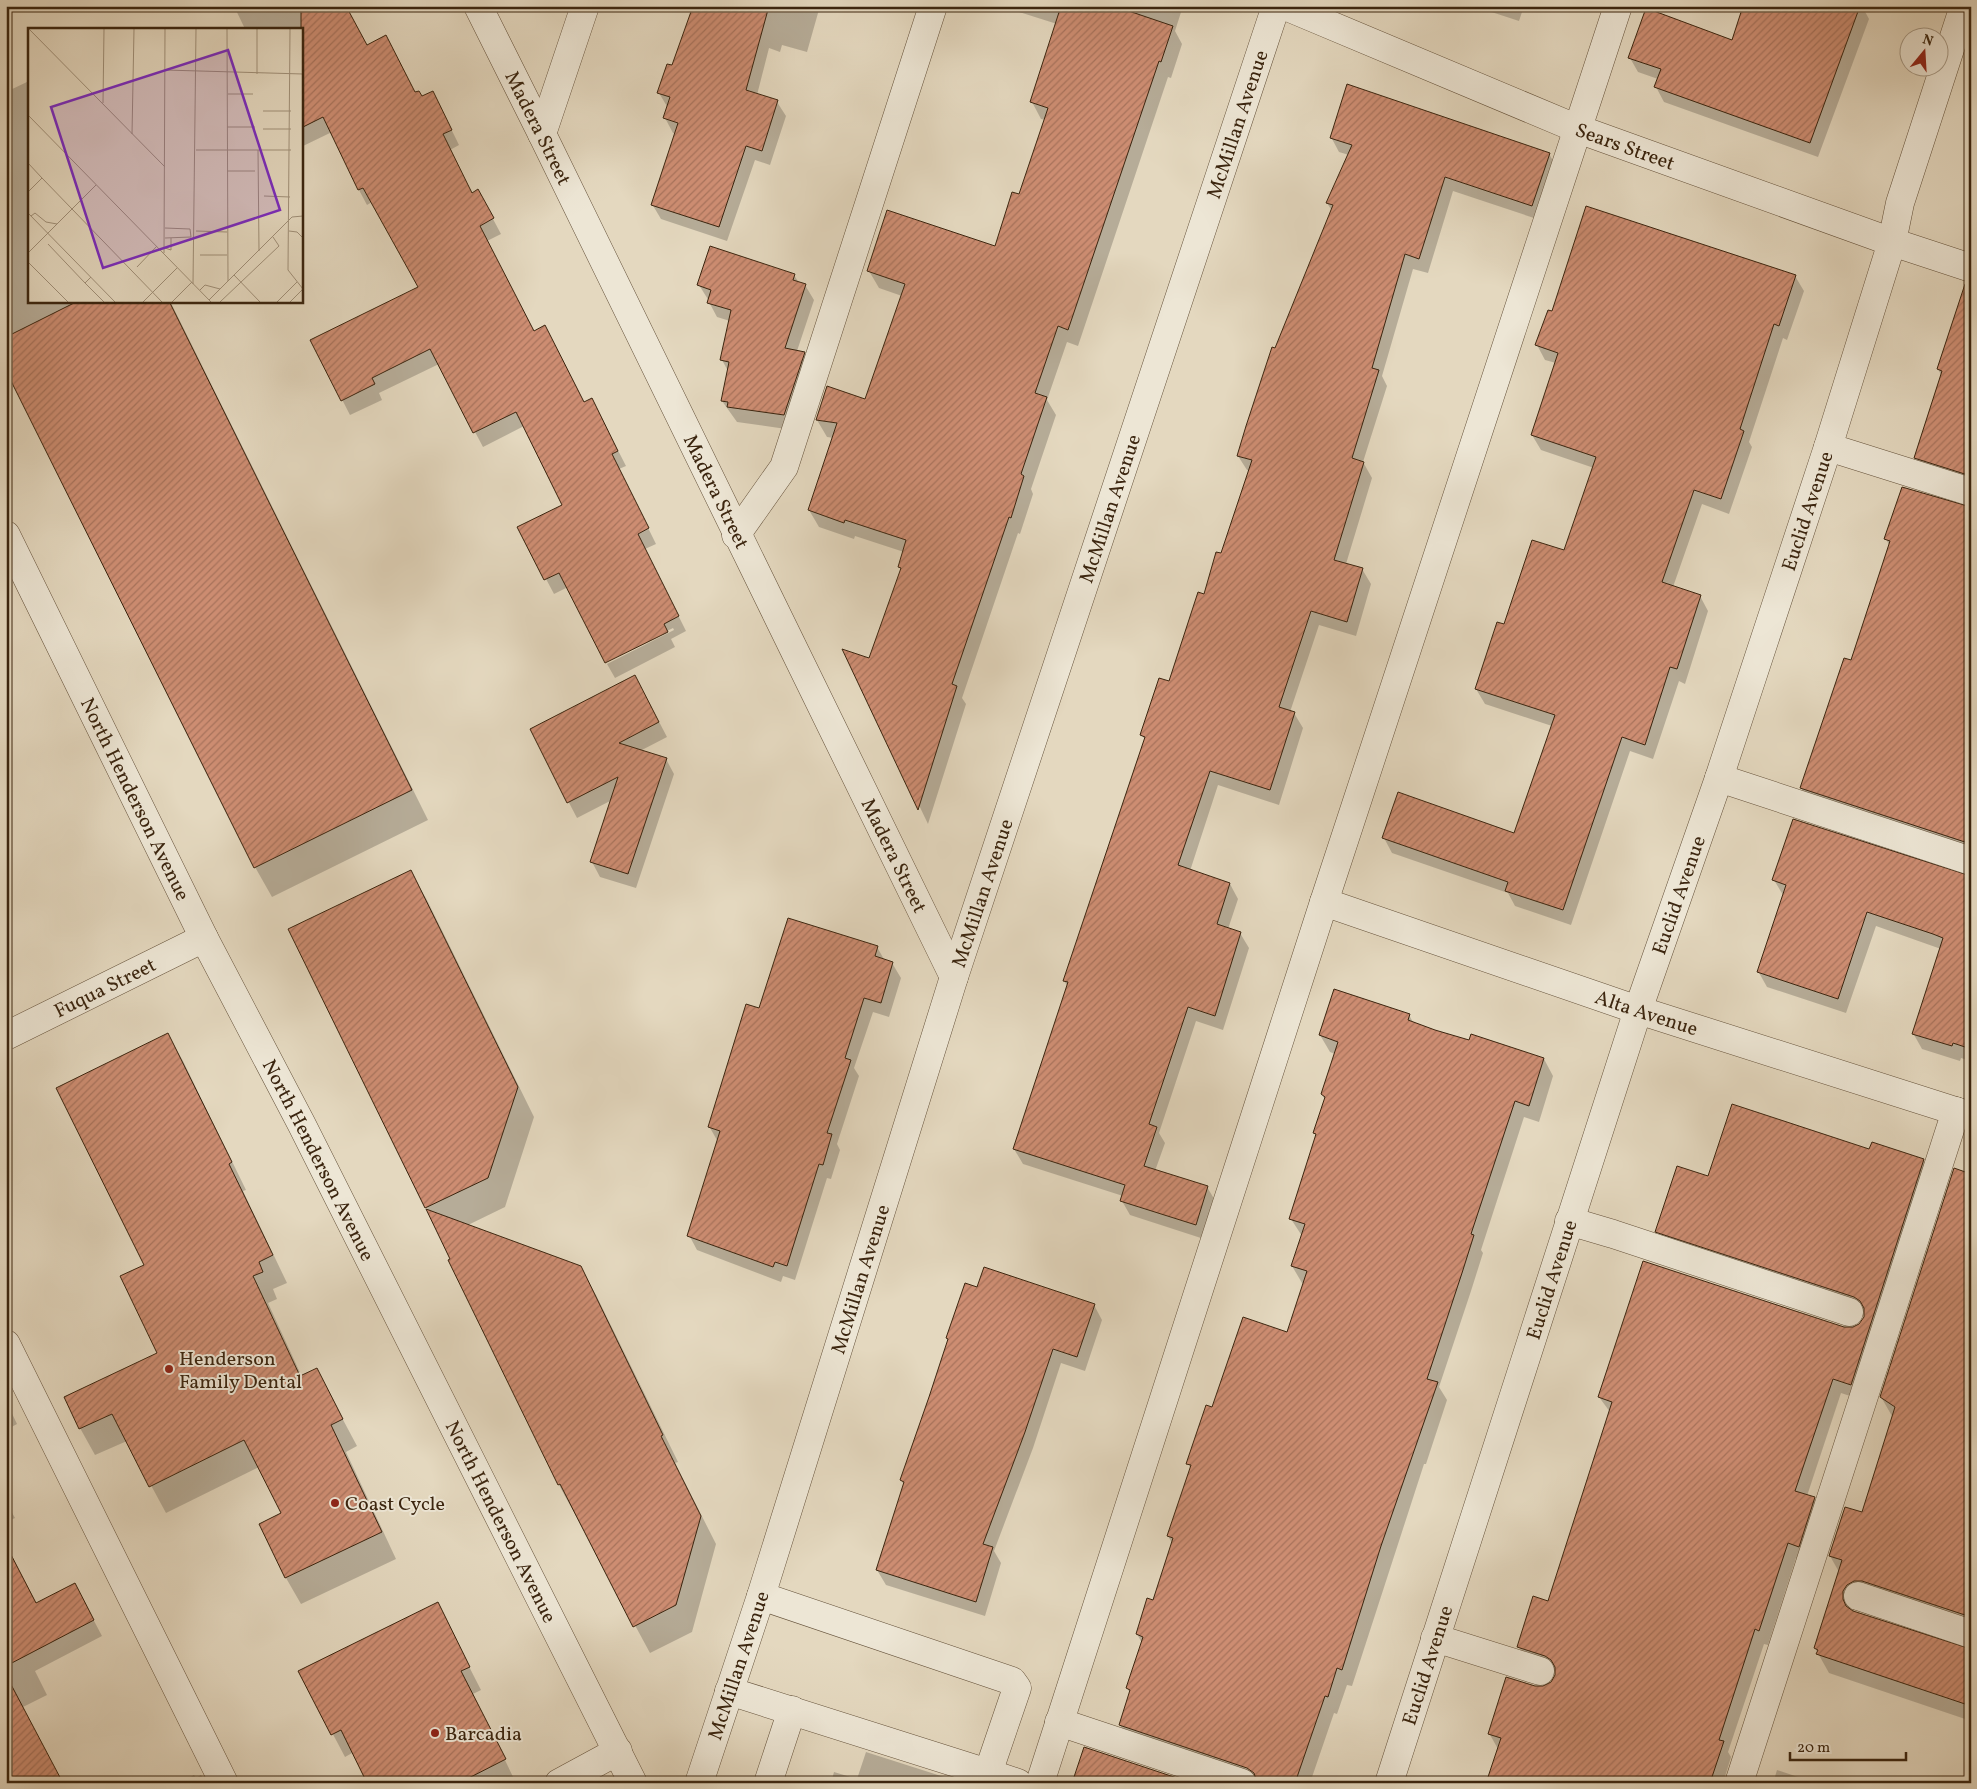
<svg xmlns="http://www.w3.org/2000/svg" width="1977" height="1789" viewBox="0 0 1977 1789" font-family="Vollkorn,serif">
<style>
.shadow{fill:#0003}
.building{fill:url(#building-hatch);stroke:#3b250f}
.lines{fill:none;stroke-linecap:round;stroke-linejoin:round}
.minor-casing{stroke:#65523b;stroke-width:29}
.minor{stroke:#ede6d5;stroke-width:28}
.poi-dot{fill:#8f2418;stroke:#ede6d5;stroke-width:2}
.labels{text-anchor:middle;stroke-width:4;stroke-linejoin:round;paint-order:stroke}
.street-label{font-size:20px;fill:#3b250f;stroke:#ede6d5}
.poi-label{font-size:20px;fill:#3b250f;stroke:#ede6d5;text-anchor:start}
.inset-road{fill:none;stroke:#a09079;stroke-width:1}
.view{fill:#7b2cbf;fill-opacity:0.15;stroke:#7b2cbf;stroke-width:2.5}
.inset-edge{fill:none;stroke:#3b250f;stroke-width:2.5}
</style>
<defs>
<pattern id="building-hatch" width="6" height="6" patternUnits="userSpaceOnUse" patternTransform="scale(1.25)"><rect width="6" height="6" fill="#cd8d72"/><path d="M-1 1l2-2M0 6l6-6M5 7l2-2" fill="none" stroke="#a8735c"/></pattern>
</defs>
<rect width="100%" height="100%" fill="#e4d8bf"/>
<filter id="stains"><feTurbulence type="fractalNoise" baseFrequency=".004" numOctaves="4"/><feColorMatrix values="0 0 0 0 .2 0 0 0 0 .09 0 0 0 0 .02 0 0 0 .5 -.17"/></filter>
<radialGradient id="worn" r=".72"><stop offset=".6" stop-color="#630" stop-opacity="0"/><stop offset="1" stop-color="#630" stop-opacity=".3"/></radialGradient>
<path class="shadow" d="M 234,6 L 346,6 L 367,46 L 421,98 L 433,92 L 459,145 L 450,150 L 473,194 L 478,191 L 501,234 L 487,241 L 534,332 L 584,403 L 600,415 L 626,466 L 619,469 L 656,544 L 645,549 L 686,631 L 671,639 L 675,647 L 615,678 L 607,664 L 674,630 L 673,628 L 606,662 L 568,587 L 554,594 L 519,528 L 564,505 L 524,426 L 483,447 L 439,364 L 379,393 L 382,400 L 350,415 L 312,341 L 419,287 L 372,202 L 367,205 L 359,190 L 332,132 L 301,147 L 301,29 L 245,29 Z
M 694,6 L 820,6 L 807,52 L 782,45 L 780,52 L 769,48 L 757,95 L 777,102 L 786,116 L 770,165 L 755,160 L 727,241 L 661,219 L 652,204 L 676,134 L 673,133 L 665,118 L 668,108 L 659,93 L 673,67 Z
M 1011,6 L 1183,6 L 1175,31 L 1182,44 L 1171,78 L 1168,77 L 1078,346 L 1067,342 L 1047,400 L 1056,415 L 1031,489 L 1033,494 L 1020,534 L 1018,533 L 962,698 L 966,704 L 928,824 L 845,651 L 870,659 L 901,570 L 899,566 L 904,552 L 855,536 L 854,539 L 819,527 L 809,510 L 834,438 L 827,437 L 817,420 L 865,401 L 902,296 L 879,288 L 869,271 L 996,247 L 1020,196 L 1046,120 L 1041,119 L 1032,102 L 1057,24 L 1013,10 Z
M 1473,6 L 1530,6 L 1529,11 L 1523,9 L 1519,21 Z
M 1745,6 L 1862,6 L 1869,19 L 1818,157 L 1664,102 L 1656,87 L 1658,79 L 1638,72 L 1630,58 L 1733,41 Z
M 6,9 L 10,17 L 6,19 Z
M 29,81 L 29,301 L 170,301 L 428,820 L 272,897 L 255,867 L 6,365 L 6,92 Z
M 1331,137 L 1549,154 L 1558,169 L 1540,220 L 1453,191 L 1428,273 L 1413,269 L 1382,376 L 1387,386 L 1363,462 L 1372,478 L 1346,564 L 1362,569 L 1371,584 L 1356,636 L 1319,625 L 1290,712 L 1294,713 L 1303,728 L 1279,805 L 1218,785 L 1190,871 L 1230,884 L 1238,899 L 1228,929 L 1240,933 L 1249,948 L 1223,1030 L 1196,1021 L 1159,1133 L 1165,1143 L 1155,1171 L 1207,1187 L 1216,1202 L 1204,1239 L 1130,1215 L 1122,1201 L 1123,1196 L 1023,1164 L 1014,1149 L 1068,987 L 1064,981 L 1145,740 L 1142,735 L 1170,683 L 1222,554 L 1249,471 L 1247,470 L 1238,456 L 1276,350 L 1332,211 L 1327,203 L 1349,155 L 1339,152 Z
M 794,275 L 799,283 L 805,285 L 814,300 L 797,351 L 804,353 L 813,368 L 793,430 L 737,422 L 722,401 L 728,371 L 722,360 L 730,321 L 717,317 L 709,302 L 709,301 L 699,285 Z
M 1795,276 L 1804,291 L 1787,340 L 1783,338 L 1749,442 L 1752,447 L 1729,514 L 1702,504 L 1673,587 L 1700,596 L 1708,611 L 1685,684 L 1679,681 L 1653,759 L 1630,751 L 1571,925 L 1515,906 L 1508,893 L 1392,853 L 1384,838 L 1515,834 L 1552,726 L 1485,704 L 1476,689 L 1505,626 L 1565,552 L 1594,468 L 1541,450 L 1532,435 L 1556,363 L 1545,360 L 1537,345 L 1553,313 Z
M 1971,334 L 1971,488 L 1924,473 L 1915,457 L 1941,375 L 1938,369 Z
M 1971,508 L 1971,856 L 1810,804 L 1801,788 L 1851,662 L 1889,545 L 1886,539 Z
M 643,691 L 667,737 L 640,751 L 666,759 L 674,774 L 636,888 L 600,877 L 592,862 L 612,800 L 577,818 L 531,730 Z
M 410,871 L 427,900 L 534,1117 L 505,1207 L 466,1226 L 580,1267 L 596,1295 L 678,1462 L 675,1463 L 716,1544 L 692,1632 L 650,1653 L 559,1485 L 449,1261 L 452,1260 L 429,1212 L 289,930 Z
M 1971,877 L 1971,1061 L 1961,1058 L 1960,1061 L 1922,1049 L 1913,1033 L 1941,949 L 1876,926 L 1846,1013 L 1767,987 L 1758,971 L 1783,895 L 1774,880 Z
M 877,947 L 885,961 L 892,963 L 901,978 L 889,1017 L 873,1012 L 854,1068 L 859,1076 L 837,1144 L 840,1150 L 831,1179 L 827,1178 L 795,1280 L 783,1276 L 781,1282 L 697,1250 L 689,1235 L 718,1142 L 709,1126 L 760,1009 Z
M 1409,1015 L 1414,1024 L 1469,1042 L 1544,1059 L 1553,1076 L 1539,1122 L 1524,1117 L 1481,1250 L 1483,1253 L 1471,1291 L 1439,1387 L 1447,1400 L 1426,1464 L 1424,1464 L 1352,1686 L 1347,1685 L 1337,1714 L 1334,1713 L 1310,1783 L 1251,1783 L 1130,1742 L 1120,1725 L 1130,1693 L 1127,1688 L 1142,1643 L 1137,1634 L 1153,1601 L 1172,1543 L 1168,1536 L 1191,1469 L 1188,1464 L 1213,1409 L 1288,1334 L 1304,1283 L 1302,1283 L 1292,1266 L 1302,1236 L 1291,1219 L 1317,1136 L 1315,1133 L 1325,1100 L 1322,1094 L 1335,1054 L 1330,1052 L 1320,1035 Z
M 168,1035 L 183,1061 L 246,1190 L 243,1191 L 287,1283 L 273,1289 L 277,1299 L 268,1303 L 302,1377 L 316,1369 L 357,1446 L 346,1452 L 396,1559 L 301,1604 L 286,1578 L 282,1514 L 259,1467 L 166,1513 L 127,1441 L 95,1455 L 80,1428 L 159,1354 L 146,1265 Z
M 1870,1151 L 1923,1160 L 1932,1175 L 1859,1399 L 1841,1393 L 1807,1496 L 1814,1498 L 1823,1513 L 1807,1561 L 1796,1558 L 1768,1645 L 1764,1644 L 1728,1752 L 1731,1757 L 1723,1783 L 1487,1783 L 1498,1749 L 1489,1733 L 1535,1687 L 1543,1688 L 1551,1684 L 1556,1677 L 1556,1672 L 1554,1671 L 1527,1662 L 1519,1647 L 1548,1602 L 1610,1412 L 1599,1397 L 1844,1328 L 1852,1329 L 1860,1325 L 1865,1317 L 1864,1312 L 1665,1246 L 1657,1231 L 1708,1178 Z
M 1971,1175 L 1971,1632 L 1859,1603 L 1853,1612 L 1971,1650 L 1971,1721 L 1829,1673 L 1815,1648 L 1839,1572 L 1830,1556 L 1863,1514 L 1892,1416 L 1881,1397 Z
M 977,1289 L 1094,1305 L 1102,1320 L 1085,1371 L 1061,1363 L 1033,1448 L 994,1551 L 1001,1563 L 985,1616 L 886,1585 L 877,1570 L 904,1485 L 901,1480 L 949,1341 L 947,1338 Z
M 6,1401 L 17,1424 L 6,1430 Z
M 6,1502 L 15,1518 L 6,1522 Z
M 6,1545 L 37,1604 L 83,1600 L 102,1636 L 35,1671 L 47,1695 L 23,1707 L 6,1783 Z
M 437,1604 L 481,1690 L 473,1694 L 516,1783 L 369,1783 L 354,1752 L 345,1757 L 300,1672 Z
M 866,1752 L 963,1783 L 831,1783 L 834,1772 L 857,1779 Z
M 1777,1770 L 1816,1783 L 1773,1783 Z
M 194,1775 L 196,1778 L 201,1775 L 206,1783 L 180,1783 Z"/>
<path class="building" d="M 301,6 L 346,6 L 367,45 L 386,35 L 415,92 L 419,91 L 422,96 L 433,91 L 452,130 L 443,134 L 472,193 L 478,189 L 494,218 L 480,226 L 534,331 L 545,325 L 584,402 L 592,398 L 618,451 L 612,454 L 649,528 L 638,534 L 679,616 L 664,624 L 668,632 L 605,663 L 559,573 L 544,580 L 517,527 L 562,505 L 516,412 L 473,433 L 430,349 L 372,378 L 375,384 L 341,401 L 310,340 L 418,287 L 363,188 L 358,190 L 323,117 L 301,128 Z
M 693,6 L 769,6 L 746,90 L 778,100 L 762,151 L 746,146 L 719,227 L 651,205 L 678,123 L 663,118 L 670,97 L 657,93 L 667,64 L 672,65 Z
M 1061,6 L 1114,6 L 1173,26 L 1161,62 L 1159,61 L 1068,330 L 1058,326 L 1035,393 L 1047,397 L 1021,474 L 1024,476 L 1011,518 L 1009,517 L 952,684 L 957,686 L 918,810 L 842,649 L 869,658 L 901,568 L 898,567 L 906,540 L 845,520 L 844,523 L 808,510 L 837,423 L 816,420 L 827,386 L 865,399 L 905,284 L 867,271 L 887,210 L 995,246 L 1012,192 L 1019,194 L 1048,108 L 1030,102 Z
M 1743,6 L 1860,6 L 1810,143 L 1654,87 L 1661,69 L 1628,58 L 1646,8 L 1732,40 Z
M 1347,84 L 1550,153 L 1532,206 L 1445,177 L 1419,259 L 1405,254 L 1372,368 L 1379,370 L 1352,458 L 1364,462 L 1334,560 L 1363,568 L 1347,622 L 1311,611 L 1279,707 L 1295,712 L 1270,790 L 1210,771 L 1178,865 L 1230,883 L 1217,924 L 1241,932 L 1215,1016 L 1188,1007 L 1149,1124 L 1157,1127 L 1144,1166 L 1208,1186 L 1196,1225 L 1120,1201 L 1125,1185 L 1013,1149 L 1068,982 L 1063,981 L 1145,737 L 1140,735 L 1159,678 L 1169,681 L 1198,592 L 1204,594 L 1216,552 L 1221,553 L 1252,460 L 1237,456 L 1246,426 L 1272,347 L 1275,348 L 1333,205 L 1326,203 L 1352,145 L 1330,138 Z
M 1586,206 L 1796,275 L 1779,326 L 1774,324 L 1740,429 L 1744,431 L 1721,499 L 1694,490 L 1662,582 L 1701,595 L 1677,669 L 1670,667 L 1645,745 L 1622,737 L 1563,910 L 1505,891 L 1508,882 L 1382,838 L 1398,792 L 1514,833 L 1555,715 L 1475,689 L 1497,622 L 1504,624 L 1532,540 L 1564,550 L 1596,457 L 1531,435 L 1558,353 L 1535,345 L 1548,310 L 1552,311 Z
M 710,246 L 795,274 L 793,280 L 806,284 L 785,348 L 805,352 L 784,415 L 727,407 L 728,402 L 721,401 L 729,362 L 720,360 L 731,310 L 707,303 L 711,290 L 697,285 Z
M 1965,284 L 1971,285 L 1971,476 L 1914,458 L 1942,371 L 1937,369 Z
M 78,301 L 169,301 L 412,790 L 254,868 L 6,371 L 6,337 Z
M 1902,487 L 1971,507 L 1971,844 L 1800,788 L 1844,658 L 1851,660 L 1890,541 L 1884,539 Z
M 635,675 L 659,722 L 619,743 L 667,758 L 628,874 L 590,862 L 618,777 L 567,803 L 530,729 Z
M 1793,819 L 1971,876 L 1971,1049 L 1953,1043 L 1952,1046 L 1912,1034 L 1943,938 L 1933,934 L 1867,912 L 1838,999 L 1757,972 L 1786,885 L 1772,880 Z
M 411,870 L 518,1087 L 488,1178 L 425,1208 L 288,929 Z
M 788,918 L 878,946 L 875,956 L 893,962 L 881,1003 L 864,998 L 845,1058 L 851,1060 L 827,1133 L 832,1134 L 823,1165 L 819,1164 L 787,1266 L 775,1262 L 773,1267 L 687,1236 L 720,1131 L 708,1127 L 746,1004 L 759,1008 Z
M 1334,989 L 1410,1014 L 1408,1020 L 1435,1030 L 1469,1040 L 1471,1034 L 1544,1058 L 1529,1106 L 1515,1101 L 1471,1234 L 1474,1235 L 1462,1273 L 1427,1379 L 1438,1382 L 1381,1546 L 1342,1670 L 1337,1668 L 1328,1697 L 1325,1696 L 1295,1783 L 1257,1783 L 1254,1773 L 1247,1768 L 1119,1725 L 1130,1690 L 1126,1688 L 1143,1637 L 1136,1634 L 1147,1598 L 1153,1600 L 1173,1538 L 1167,1536 L 1191,1465 L 1186,1464 L 1206,1405 L 1212,1407 L 1243,1317 L 1287,1332 L 1307,1271 L 1291,1266 L 1305,1224 L 1289,1219 L 1316,1134 L 1313,1133 L 1325,1097 L 1321,1094 L 1338,1042 L 1319,1035 Z
M 168,1033 L 232,1162 L 229,1164 L 273,1255 L 259,1262 L 263,1272 L 253,1276 L 300,1376 L 317,1368 L 343,1419 L 331,1425 L 382,1532 L 285,1578 L 259,1524 L 281,1513 L 244,1440 L 149,1487 L 112,1414 L 79,1429 L 64,1397 L 157,1353 L 120,1276 L 144,1265 L 56,1088 Z
M 1732,1104 L 1869,1149 L 1872,1142 L 1924,1159 L 1851,1385 L 1833,1379 L 1795,1491 L 1815,1497 L 1799,1547 L 1788,1543 L 1759,1631 L 1755,1629 L 1719,1740 L 1724,1741 L 1710,1783 L 1486,1783 L 1501,1738 L 1488,1734 L 1506,1677 L 1535,1686 L 1543,1686 L 1551,1682 L 1555,1675 L 1555,1667 L 1551,1660 L 1545,1656 L 1517,1647 L 1533,1596 L 1548,1601 L 1612,1402 L 1598,1397 L 1643,1261 L 1844,1327 L 1853,1327 L 1859,1324 L 1864,1317 L 1864,1308 L 1860,1301 L 1854,1297 L 1655,1232 L 1677,1166 L 1708,1176 Z
M 1954,1168 L 1971,1174 L 1971,1617 L 1862,1581 L 1854,1581 L 1847,1585 L 1843,1591 L 1843,1599 L 1846,1606 L 1853,1611 L 1971,1649 L 1971,1706 L 1816,1654 L 1818,1650 L 1814,1648 L 1842,1560 L 1829,1556 L 1845,1507 L 1862,1512 L 1895,1407 L 1880,1397 Z
M 426,1209 L 581,1266 L 663,1435 L 661,1436 L 701,1516 L 676,1605 L 633,1627 L 560,1484 L 558,1485 L 448,1260 L 450,1259 Z
M 984,1267 L 1095,1304 L 1077,1357 L 1053,1349 L 1025,1432 L 983,1544 L 993,1547 L 976,1602 L 876,1570 L 904,1482 L 900,1480 L 929,1397 L 948,1339 L 946,1338 L 965,1283 L 977,1287 Z
M 6,1545 L 36,1603 L 75,1583 L 94,1620 L 6,1666 Z
M 438,1602 L 470,1667 L 461,1671 L 506,1759 L 459,1783 L 367,1783 L 341,1730 L 331,1735 L 298,1671 Z
M 6,1675 L 63,1783 L 6,1783 Z
M 1084,1747 L 1192,1783 L 1072,1783 Z"/>
<g class="lines">
<defs>
<g id="minor">
<path id="s1" d="M 478,6 L 542,134 L 954,977"/>
<path id="s2" d="M 1285,6 L 1578,129 L 1892,242 L 1971,268"/>
<path d="M 542,134 L 585,6"/>
<path d="M 1828,447 L 1971,492"/>
<path id="s3" d="M 6,535 L 204,938 L 302,1125 L 633,1783"/>
<path d="M 736,535 L 784,467 L 933,6"/>
<path d="M 1719,778 L 1971,861"/>
<path id="s4" d="M 1324,902 L 1638,1010 L 1971,1116"/>
<path id="s5" d="M 6,1036 L 204,938"/>
<path d="M 1569,1221 L 1613,1234 L 1849,1312"/>
<path d="M 6,1344 L 224,1783"/>
<path d="M 1858,1596 L 1971,1634"/>
<path d="M 1435,1638 L 1540,1671"/>
<path d="M 729,1691 L 988,1773 L 1017,1688 L 1012,1681 L 761,1596"/>
<path d="M 1059,1722 L 1242,1783"/>
<path d="M 988,1773 L 1018,1783"/>
<path d="M 559,1783 L 618,1751"/>
<path id="s6" d="M 699,1783 L 761,1596 L 954,977 L 1276,6"/>
<path d="M 768,1783 L 792,1710"/>
<path d="M 1040,1783 L 1324,902 L 1618,6"/>
<path id="s7" d="M 1389,1783 L 1638,1010 L 1719,778 L 1828,447 L 1892,242 L 1900,203 L 1964,6"/>
<path d="M 1739,1783 L 1956,1111"/>
</g>
</defs>
<use href="#minor" class="minor-casing"/>
<use href="#minor" class="minor"/>
</g>
<g class="poi-dot">
<circle cx="169" cy="1369" r="5"/>
<circle cx="335" cy="1503" r="5"/>
<circle cx="435" cy="1733" r="5"/>
</g>
<g class="labels">
<g class="street-label">
<text dy="7" stroke="none"><textPath href="#s6" startOffset="1744">McMillan Avenue</textPath></text>
<text dy="7" stroke="none"><textPath href="#s1" startOffset="136">Madera Street</textPath></text>
<text dy="7" stroke="none"><textPath href="#s2" startOffset="368">Sears Street</textPath></text>
<text dy="7" stroke="none"><textPath href="#s1" startOffset="541">Madera Street</textPath></text>
<text dy="7" stroke="none"><textPath href="#s6" startOffset="1339">McMillan Avenue</textPath></text>
<text dy="7" stroke="none"><textPath href="#s7" startOffset="1339">Euclid Avenue</textPath></text>
<text dy="7" stroke="none"><textPath href="#s3" startOffset="294">North Henderson Avenue</textPath></text>
<text dy="7" stroke="none"><textPath href="#s1" startOffset="946">Madera Street</textPath></text>
<text dy="7" stroke="none"><textPath href="#s6" startOffset="934">McMillan Avenue</textPath></text>
<text dy="7" stroke="none"><textPath href="#s7" startOffset="934">Euclid Avenue</textPath></text>
<text dy="7" stroke="none"><textPath href="#s5" startOffset="110">Fuqua Street</textPath></text>
<text dy="7" stroke="none"><textPath href="#s4" startOffset="341">Alta Avenue</textPath></text>
<text dy="7" stroke="none"><textPath href="#s3" startOffset="699">North Henderson Avenue</textPath></text>
<text dy="7" stroke="none"><textPath href="#s6" startOffset="529">McMillan Avenue</textPath></text>
<text dy="7" stroke="none"><textPath href="#s7" startOffset="529">Euclid Avenue</textPath></text>
<text dy="7" stroke="none"><textPath href="#s3" startOffset="1104">North Henderson Avenue</textPath></text>
<text dy="7" stroke="none"><textPath href="#s6" startOffset="124">McMillan Avenue</textPath></text>
<text dy="7" stroke="none"><textPath href="#s7" startOffset="124">Euclid Avenue</textPath></text>
</g>
<g class="poi-label">
<text x="179" y="1365">Henderson<tspan x="179" dy="23">Family Dental</tspan></text>
<text x="345" y="1510">Coast Cycle</text>
<text x="445" y="1740">Barcadia</text>
</g>
</g>
<g transform="translate(28 28)">
<rect width="275" height="275" fill="#e4d8bf"/>
<path class="inset-road" d="M 1,1 L 137,139M 199,1 L 200,253M 229,1 L 229,46M 262,1 L 260,242 L 275,261M 137,42 L 275,46M 200,66 L 225,66M 75,75 L 76,1M 235,83 L 263,83M 0,87 L 183,274M 199,99 L 227,99M 235,101 L 263,101M 104,106 L 106,1M 168,122 L 263,122M 230,122 L 231,223M 0,135 L 14,150M 199,143 L 227,143M 0,164 L 14,150 L 134,274M 236,168 L 262,169M 0,185 L 87,274M 3,188 L 7,185 L 18,194 L 29,196M 168,203 L 199,204M 261,203 L 269,204 L 275,210M 137,210 L 163,209 L 162,201 L 137,200M 20,216 L 57,255 L 63,249M 137,220 L 143,222 L 143,210M 0,225 L 68,157M 136,225 L 137,1M 172,227 L 199,227M 0,234 L 40,274M 109,239 L 129,218M 206,247 L 232,274M 57,255 L 76,274M 165,256 L 168,1M 172,262 L 177,257 L 192,261M 181,272 L 264,189 L 275,188M 115,274 L 149,240M 144,274 L 164,254M 192,274 L 251,218 L 245,209M 249,274 L 269,254M 262,274 L 275,261"/>
<path class="view" d="M 200,22 L 252,182 L 75,240 L 23,79 Z"/>
<rect width="275" height="275" class="inset-edge"/>
</g>
<rect width="1977" height="1789" fill="none" stroke="#e4d8bf" stroke-width="25"/>
<rect x="8" y="8" width="1962" height="1774" fill="none" stroke="#3b250f" stroke-width="2.5"/>
<rect x="12" y="12" width="1952" height="1764" fill="none" stroke="#3b250f"/>
<g transform="translate(1924 52) rotate(18)"><circle r="24" fill="#ede6d5" stroke="#a69986"/>
<path d="M0-4L9 19L0 12L-9 19Z" fill="#8f2418"/>
<text y="-8" font-size="14" font-weight="bold" text-anchor="middle" fill="#3b250f">N</text>
</g>
<path d="M1790 1752v8h116v-8" fill="none" stroke="#3b250f" stroke-width="2.5"/>
<text x="1797" y="1752" font-size="15" fill="#3b250f" stroke="#ede6d5" stroke-width="4" paint-order="stroke">20 m</text>
<rect width="100%" height="100%" filter="url(#stains)"/>
<rect width="100%" height="100%" fill="url(#worn)"/>
</svg>
